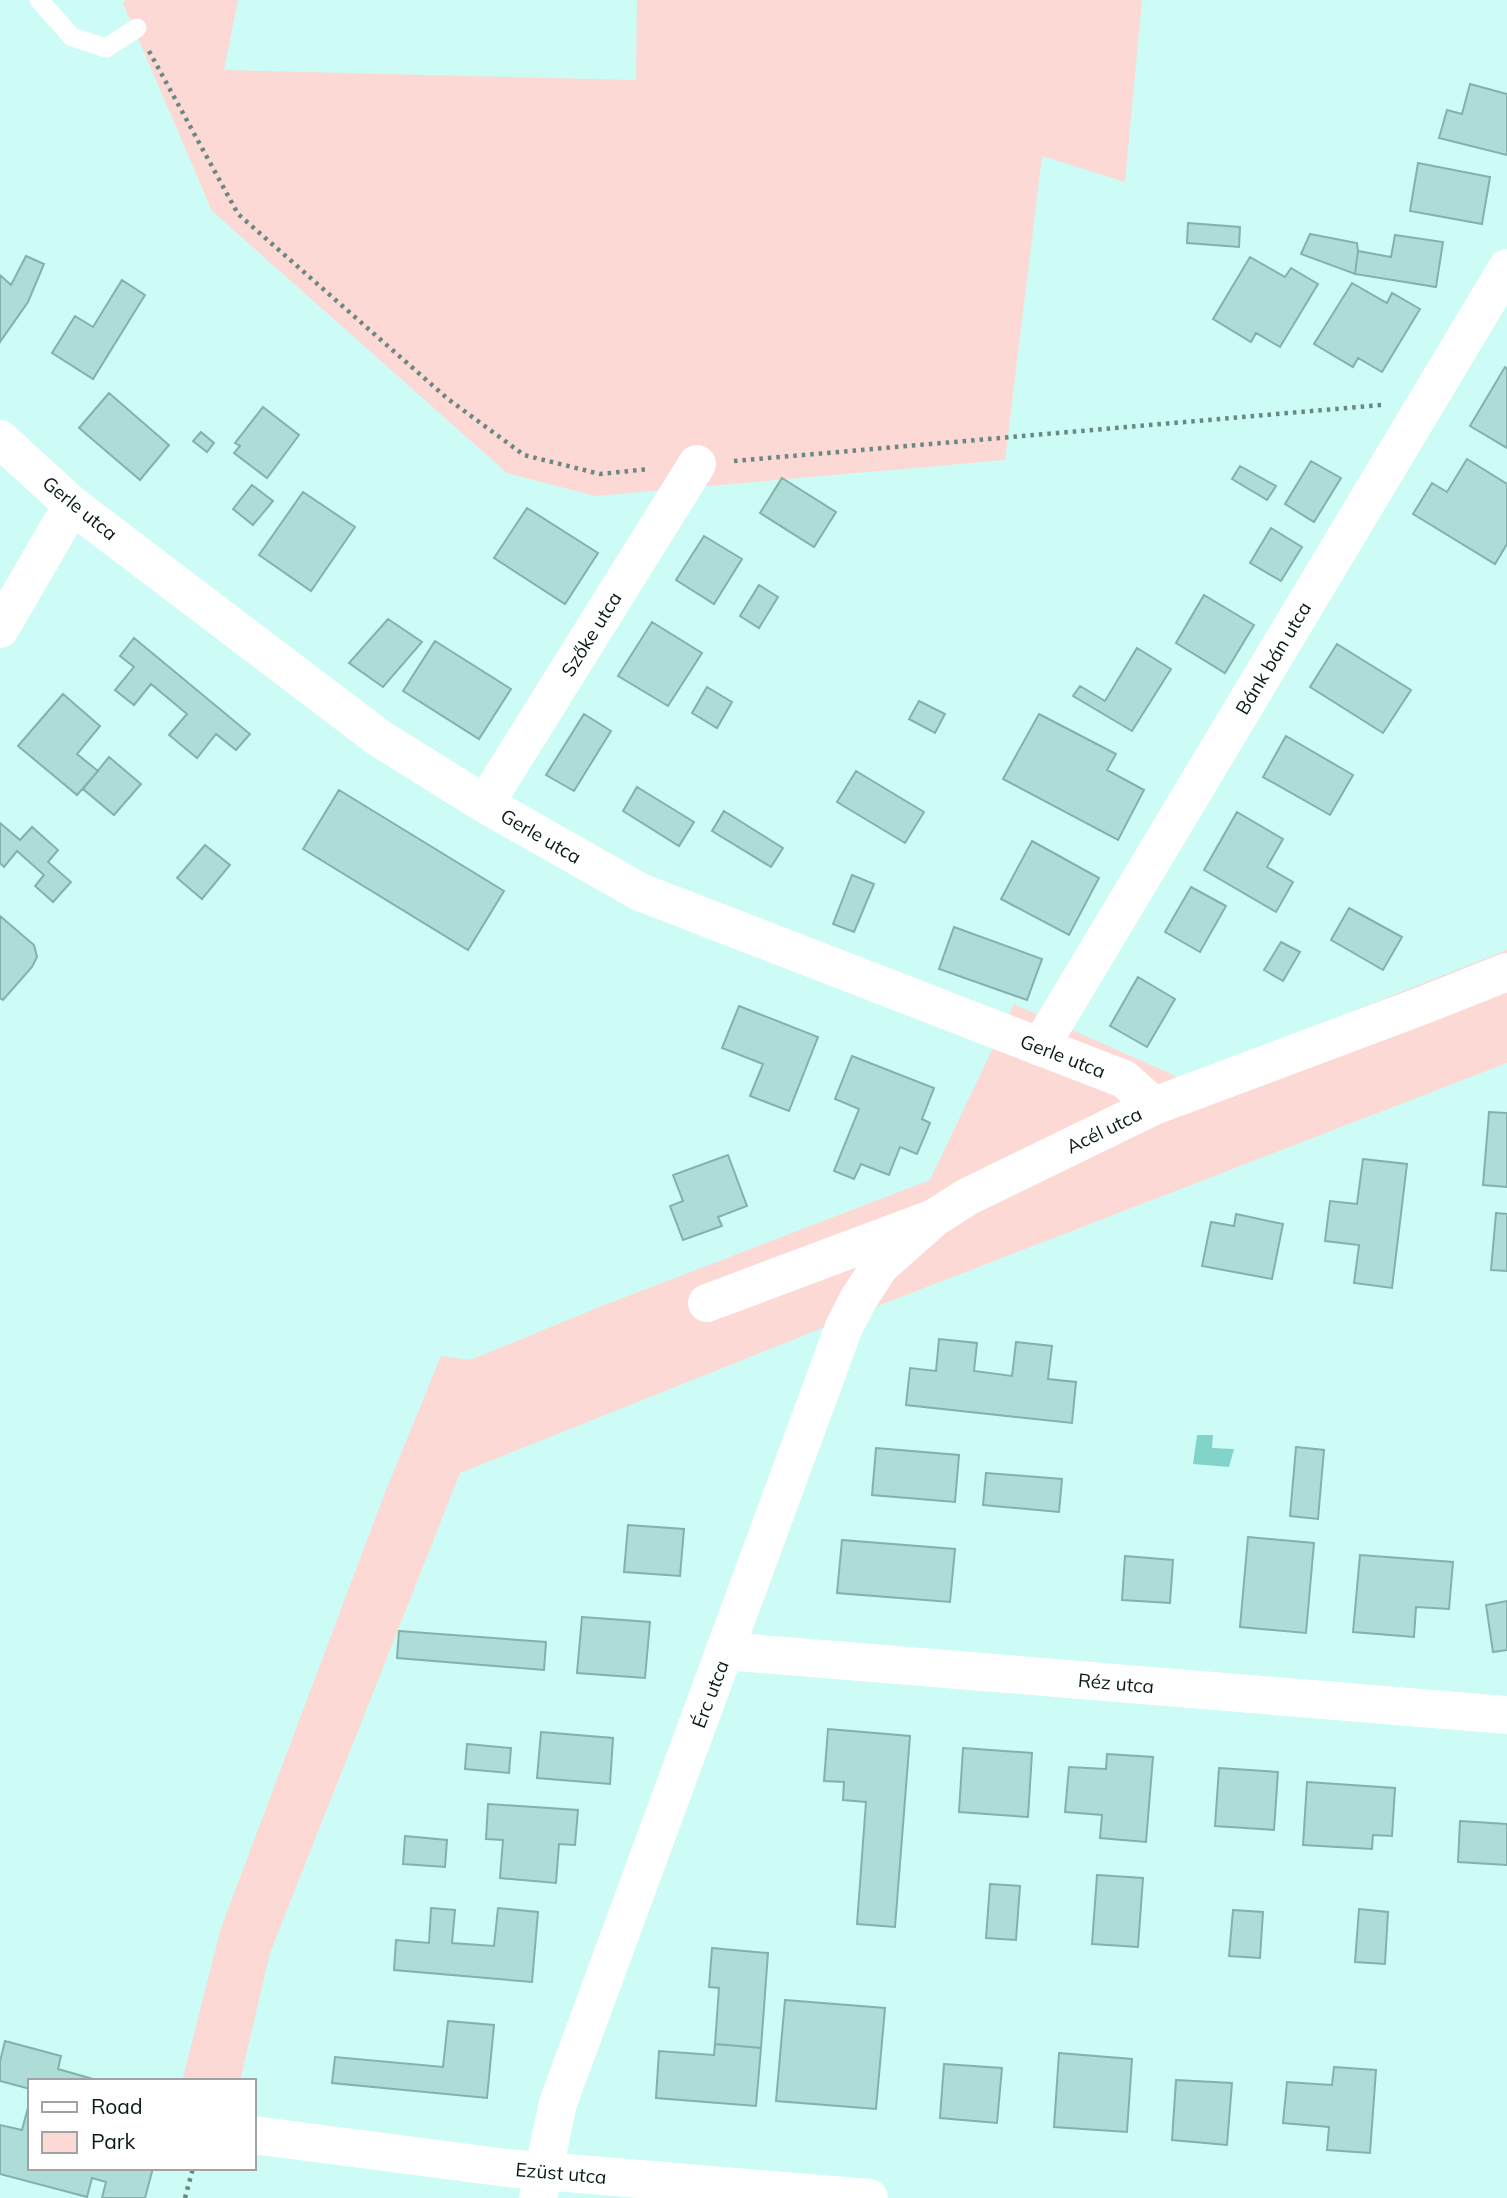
<svg xmlns="http://www.w3.org/2000/svg" width="1507" height="2198" viewBox="0 0 1507 2198" font-family="Mulish,sans-serif">
<style>
.green{fill:#fcd9d5}
.water{fill:#82d4cb}
.building{fill:#aedcd6;stroke:#84b1ab;stroke-width:2}
.lines{fill:none;stroke-linecap:round;stroke-linejoin:round}
.path{stroke:#688884;stroke-width:4.5;stroke-dasharray:3.5 5;stroke-linecap:butt}
.lane{stroke:#fff;stroke-width:19}
.street{stroke:#fff;stroke-width:38}
.labels{text-anchor:middle;stroke-width:5;stroke-linejoin:round;paint-order:stroke}
.street-label{font-size:19px;fill:#091b19;stroke:#fff}
</style>
<rect width="100%" height="100%" fill="#cdfcf6"/>
<path class="green" d="M 125,0 L 238,0 L 224,70 L 636,80 L 637,0 L 1142,0 L 1125,182 L 1042,156 L 1005,460 L 595,496 L 507,473 L 212,211 L 123,3 Z
M 1507,950 L 1507,1063 L 875,1307 L 460,1473 L 270,1953 L 240,2081 L 182,2081 L 221,1928 L 384,1495 L 441,1356 L 470,1360 L 602,1306 L 930,1180 L 1014,1004 L 1182,1079 Z"/>
<path class="water" d="M 1197,1435 L 1213,1435 L 1212,1448 L 1234,1449 L 1229,1467 L 1193,1464 Z"/>
<path class="building" d="M 1470,84 L 1507,94 L 1507,155 L 1439,138 L 1447,110 L 1462,114 Z
M 1418,163 L 1490,177 L 1482,224 L 1410,211 Z
M 1188,223 L 1240,227 L 1239,247 L 1187,243 Z
M 1310,234 L 1357,243 L 1358,251 L 1355,274 L 1301,254 Z
M 1395,235 L 1443,242 L 1436,287 L 1355,274 L 1358,251 L 1391,257 Z
M 26,256 L 44,264 L 28,302 L 0,342 L 0,275 L 11,285 Z
M 1250,257 L 1285,277 L 1291,268 L 1318,284 L 1280,347 L 1256,333 L 1251,342 L 1213,319 Z
M 122,280 L 145,295 L 93,379 L 52,353 L 75,316 L 93,327 Z
M 1352,283 L 1387,303 L 1392,293 L 1420,309 L 1382,372 L 1358,358 L 1353,367 L 1314,344 Z
M 1505,367 L 1507,369 L 1507,448 L 1470,426 Z
M 109,393 L 169,445 L 140,480 L 79,428 Z
M 263,407 L 299,435 L 267,478 L 234,453 L 240,446 L 235,443 Z
M 201,432 L 214,443 L 207,452 L 193,441 Z
M 1467,459 L 1507,484 L 1507,544 L 1495,564 L 1413,514 L 1432,483 L 1447,492 Z
M 1311,461 L 1341,478 L 1314,522 L 1285,504 Z
M 1240,466 L 1276,486 L 1267,500 L 1232,479 Z
M 782,478 L 836,512 L 814,547 L 760,513 Z
M 252,485 L 273,501 L 253,525 L 233,509 Z
M 303,492 L 355,527 L 311,591 L 259,555 Z
M 527,508 L 598,553 L 565,604 L 494,558 Z
M 1271,528 L 1302,547 L 1281,581 L 1250,563 Z
M 704,536 L 742,559 L 714,604 L 676,580 Z
M 759,585 L 778,597 L 759,628 L 740,616 Z
M 1204,595 L 1254,625 L 1225,673 L 1176,643 Z
M 388,619 L 422,642 L 383,687 L 349,663 Z
M 652,622 L 702,653 L 668,706 L 618,676 Z
M 134,638 L 250,734 L 236,750 L 216,734 L 197,758 L 169,735 L 187,714 L 151,684 L 134,705 L 115,690 L 134,667 L 120,656 Z
M 435,641 L 511,689 L 479,739 L 403,691 Z
M 1337,644 L 1411,690 L 1383,733 L 1310,687 Z
M 1137,648 L 1171,669 L 1132,731 L 1073,696 L 1080,686 L 1105,701 Z
M 707,687 L 732,702 L 717,728 L 692,713 Z
M 63,694 L 100,726 L 77,754 L 98,771 L 77,795 L 18,746 Z
M 919,701 L 945,714 L 935,733 L 909,719 Z
M 584,714 L 611,731 L 574,791 L 546,775 Z
M 1039,714 L 1116,754 L 1107,770 L 1144,790 L 1118,840 L 1003,779 Z
M 1286,736 L 1353,775 L 1330,815 L 1263,777 Z
M 109,757 L 141,784 L 114,815 L 83,789 Z
M 856,771 L 924,812 L 905,843 L 837,802 Z
M 637,787 L 694,822 L 679,846 L 623,811 Z
M 339,790 L 504,891 L 468,950 L 303,849 Z
M 724,811 L 783,848 L 771,867 L 712,831 Z
M 1237,812 L 1283,839 L 1267,867 L 1293,882 L 1276,912 L 1204,870 Z
M 0,823 L 20,840 L 32,827 L 58,850 L 48,862 L 71,882 L 53,902 L 35,886 L 44,875 L 17,851 L 4,867 L 0,863 Z
M 1032,841 L 1099,878 L 1069,935 L 1001,899 Z
M 205,845 L 230,865 L 202,899 L 177,878 Z
M 852,875 L 874,884 L 854,932 L 833,924 Z
M 1191,887 L 1226,906 L 1200,952 L 1165,932 Z
M 1349,908 L 1402,937 L 1383,970 L 1331,940 Z
M 0,916 L 34,945 L 37,957 L 32,967 L 3,1000 L 0,998 Z
M 954,927 L 1042,959 L 1027,1000 L 939,969 Z
M 1281,942 L 1300,952 L 1283,981 L 1264,970 Z
M 1138,977 L 1175,999 L 1147,1047 L 1110,1026 Z
M 739,1006 L 818,1037 L 789,1111 L 750,1096 L 763,1064 L 722,1048 Z
M 852,1056 L 934,1088 L 922,1119 L 930,1123 L 917,1154 L 900,1147 L 889,1175 L 861,1164 L 854,1179 L 834,1171 L 859,1109 L 835,1099 Z
M 1489,1112 L 1507,1113 L 1507,1187 L 1483,1185 Z
M 728,1155 L 747,1206 L 718,1217 L 722,1226 L 683,1240 L 670,1206 L 683,1201 L 673,1175 Z
M 1363,1159 L 1407,1164 L 1392,1288 L 1354,1283 L 1359,1245 L 1325,1241 L 1330,1201 L 1357,1204 Z
M 1496,1213 L 1507,1214 L 1507,1271 L 1491,1270 Z
M 1236,1214 L 1283,1224 L 1272,1279 L 1202,1266 L 1211,1222 L 1234,1226 Z
M 939,1339 L 977,1343 L 974,1371 L 1012,1376 L 1016,1342 L 1052,1346 L 1048,1379 L 1076,1382 L 1072,1423 L 906,1405 L 910,1368 L 936,1371 Z
M 1296,1447 L 1324,1450 L 1318,1519 L 1290,1516 Z
M 876,1448 L 959,1455 L 955,1502 L 872,1495 Z
M 986,1473 L 1062,1479 L 1059,1512 L 983,1505 Z
M 628,1525 L 684,1529 L 680,1576 L 624,1572 Z
M 1248,1537 L 1314,1543 L 1306,1633 L 1240,1627 Z
M 842,1540 L 955,1549 L 950,1602 L 837,1593 Z
M 1360,1555 L 1453,1562 L 1449,1609 L 1416,1607 L 1414,1637 L 1353,1632 Z
M 1125,1556 L 1173,1560 L 1170,1603 L 1122,1600 Z
M 1507,1601 L 1507,1650 L 1493,1652 L 1486,1605 Z
M 582,1617 L 650,1622 L 645,1678 L 577,1673 Z
M 399,1631 L 546,1642 L 544,1670 L 397,1658 Z
M 828,1729 L 910,1736 L 895,1927 L 857,1924 L 866,1802 L 843,1800 L 844,1782 L 824,1781 Z
M 541,1732 L 613,1738 L 610,1784 L 537,1778 Z
M 467,1744 L 511,1748 L 509,1773 L 465,1769 Z
M 963,1748 L 1032,1753 L 1028,1817 L 959,1812 Z
M 1107,1754 L 1153,1757 L 1146,1842 L 1100,1838 L 1102,1815 L 1065,1812 L 1069,1767 L 1106,1769 Z
M 1219,1768 L 1278,1772 L 1274,1830 L 1215,1826 Z
M 1307,1782 L 1395,1788 L 1392,1836 L 1373,1835 L 1372,1849 L 1303,1845 Z
M 488,1804 L 578,1810 L 575,1845 L 559,1844 L 556,1883 L 500,1878 L 503,1840 L 486,1839 Z
M 1460,1821 L 1507,1824 L 1507,1865 L 1458,1862 Z
M 405,1836 L 447,1840 L 445,1867 L 403,1864 Z
M 1097,1875 L 1143,1878 L 1138,1947 L 1092,1944 Z
M 990,1884 L 1020,1886 L 1016,1940 L 986,1938 Z
M 431,1908 L 455,1910 L 452,1943 L 494,1946 L 498,1908 L 538,1912 L 532,1982 L 394,1970 L 396,1940 L 429,1943 Z
M 1359,1909 L 1388,1912 L 1385,1964 L 1355,1962 Z
M 1233,1910 L 1263,1912 L 1260,1958 L 1229,1956 Z
M 712,1948 L 768,1953 L 761,2048 L 715,2044 L 719,1988 L 709,1987 Z
M 785,2000 L 885,2008 L 876,2109 L 776,2101 Z
M 448,2021 L 494,2025 L 487,2098 L 332,2083 L 335,2057 L 443,2067 Z
M 5,2041 L 61,2056 L 58,2069 L 100,2081 L 30,2081 L 30,2089 L 0,2081 L 0,2061 Z
M 715,2044 L 761,2048 L 756,2106 L 656,2098 L 659,2051 L 714,2055 Z
M 1059,2053 L 1132,2059 L 1127,2132 L 1054,2127 Z
M 944,2064 L 1002,2068 L 997,2123 L 940,2118 Z
M 1334,2067 L 1376,2070 L 1370,2153 L 1327,2150 L 1329,2127 L 1283,2123 L 1287,2082 L 1332,2085 Z
M 1176,2080 L 1232,2083 L 1227,2145 L 1172,2140 Z
M 30,2100 L 30,2168 L 153,2168 L 145,2198 L 102,2198 L 106,2182 L 92,2178 L 87,2197 L 0,2174 L 0,2125 L 22,2130 Z"/>
<g class="lines">
<path class="path" d="M 149,51 L 238,214 L 448,399 L 524,455 L 600,474 L 649,469
M 734,461 L 1381,405
M 185,2198 L 193,2168"/>
<path class="lane" d="M 39,0 L 72,37 L 106,48 L 137,28"/>
<path class="street" d="M 0,439 L 72,505 L 379,738 L 485,804 L 640,892 L 1124,1079 L 1154,1106
M 0,629 L 72,505
M 485,804 L 697,464
M 1040,1047 L 1507,268
M 707,1303 L 934,1218 L 967,1197 L 1154,1106 L 1424,1005 L 1507,972
M 726,1651 L 1507,1715
M 254,2135 L 507,2168 L 869,2198
M 538,2198 L 558,2103 L 844,1327 L 859,1298 L 880,1266 L 934,1218"/>
</g>
<g class="labels">
<g class="street-label">
<text transform="translate(80 508) rotate(39)" y="7">Gerle utca</text>
<text transform="translate(591 634) rotate(-58)" y="7">Szőke utca</text>
<text transform="translate(1273 658) rotate(-59)" y="7">Bánk bán utca</text>
<text transform="translate(541 836) rotate(30)" y="7">Gerle utca</text>
<text transform="translate(1063 1056) rotate(21)" y="7">Gerle utca</text>
<text transform="translate(1104 1130) rotate(-26)" y="7">Acél utca</text>
<text transform="translate(1116 1683) rotate(5)" y="7">Réz utca</text>
<text transform="translate(710 1694) rotate(-69)" y="7">Érc utca</text>
<text transform="translate(561 2173) rotate(5)" y="7">Ezüst utca</text>
</g>
</g>
<rect x="28" y="2079" width="228" height="91" fill="#ffffff" stroke="#9da4a3" stroke-width="2"/>
<rect x="42" y="2102" width="35" height="10" fill="#ffffff" stroke="#9da4a3" stroke-width="2"/>
<text x="91" y="2114" font-size="21" fill="#091b19">Road</text>
<rect x="42" y="2132" width="35" height="21" fill="#fcd9d5" stroke="#9da4a3" stroke-width="2"/>
<text x="91" y="2149" font-size="21" fill="#091b19">Park</text>
</svg>
